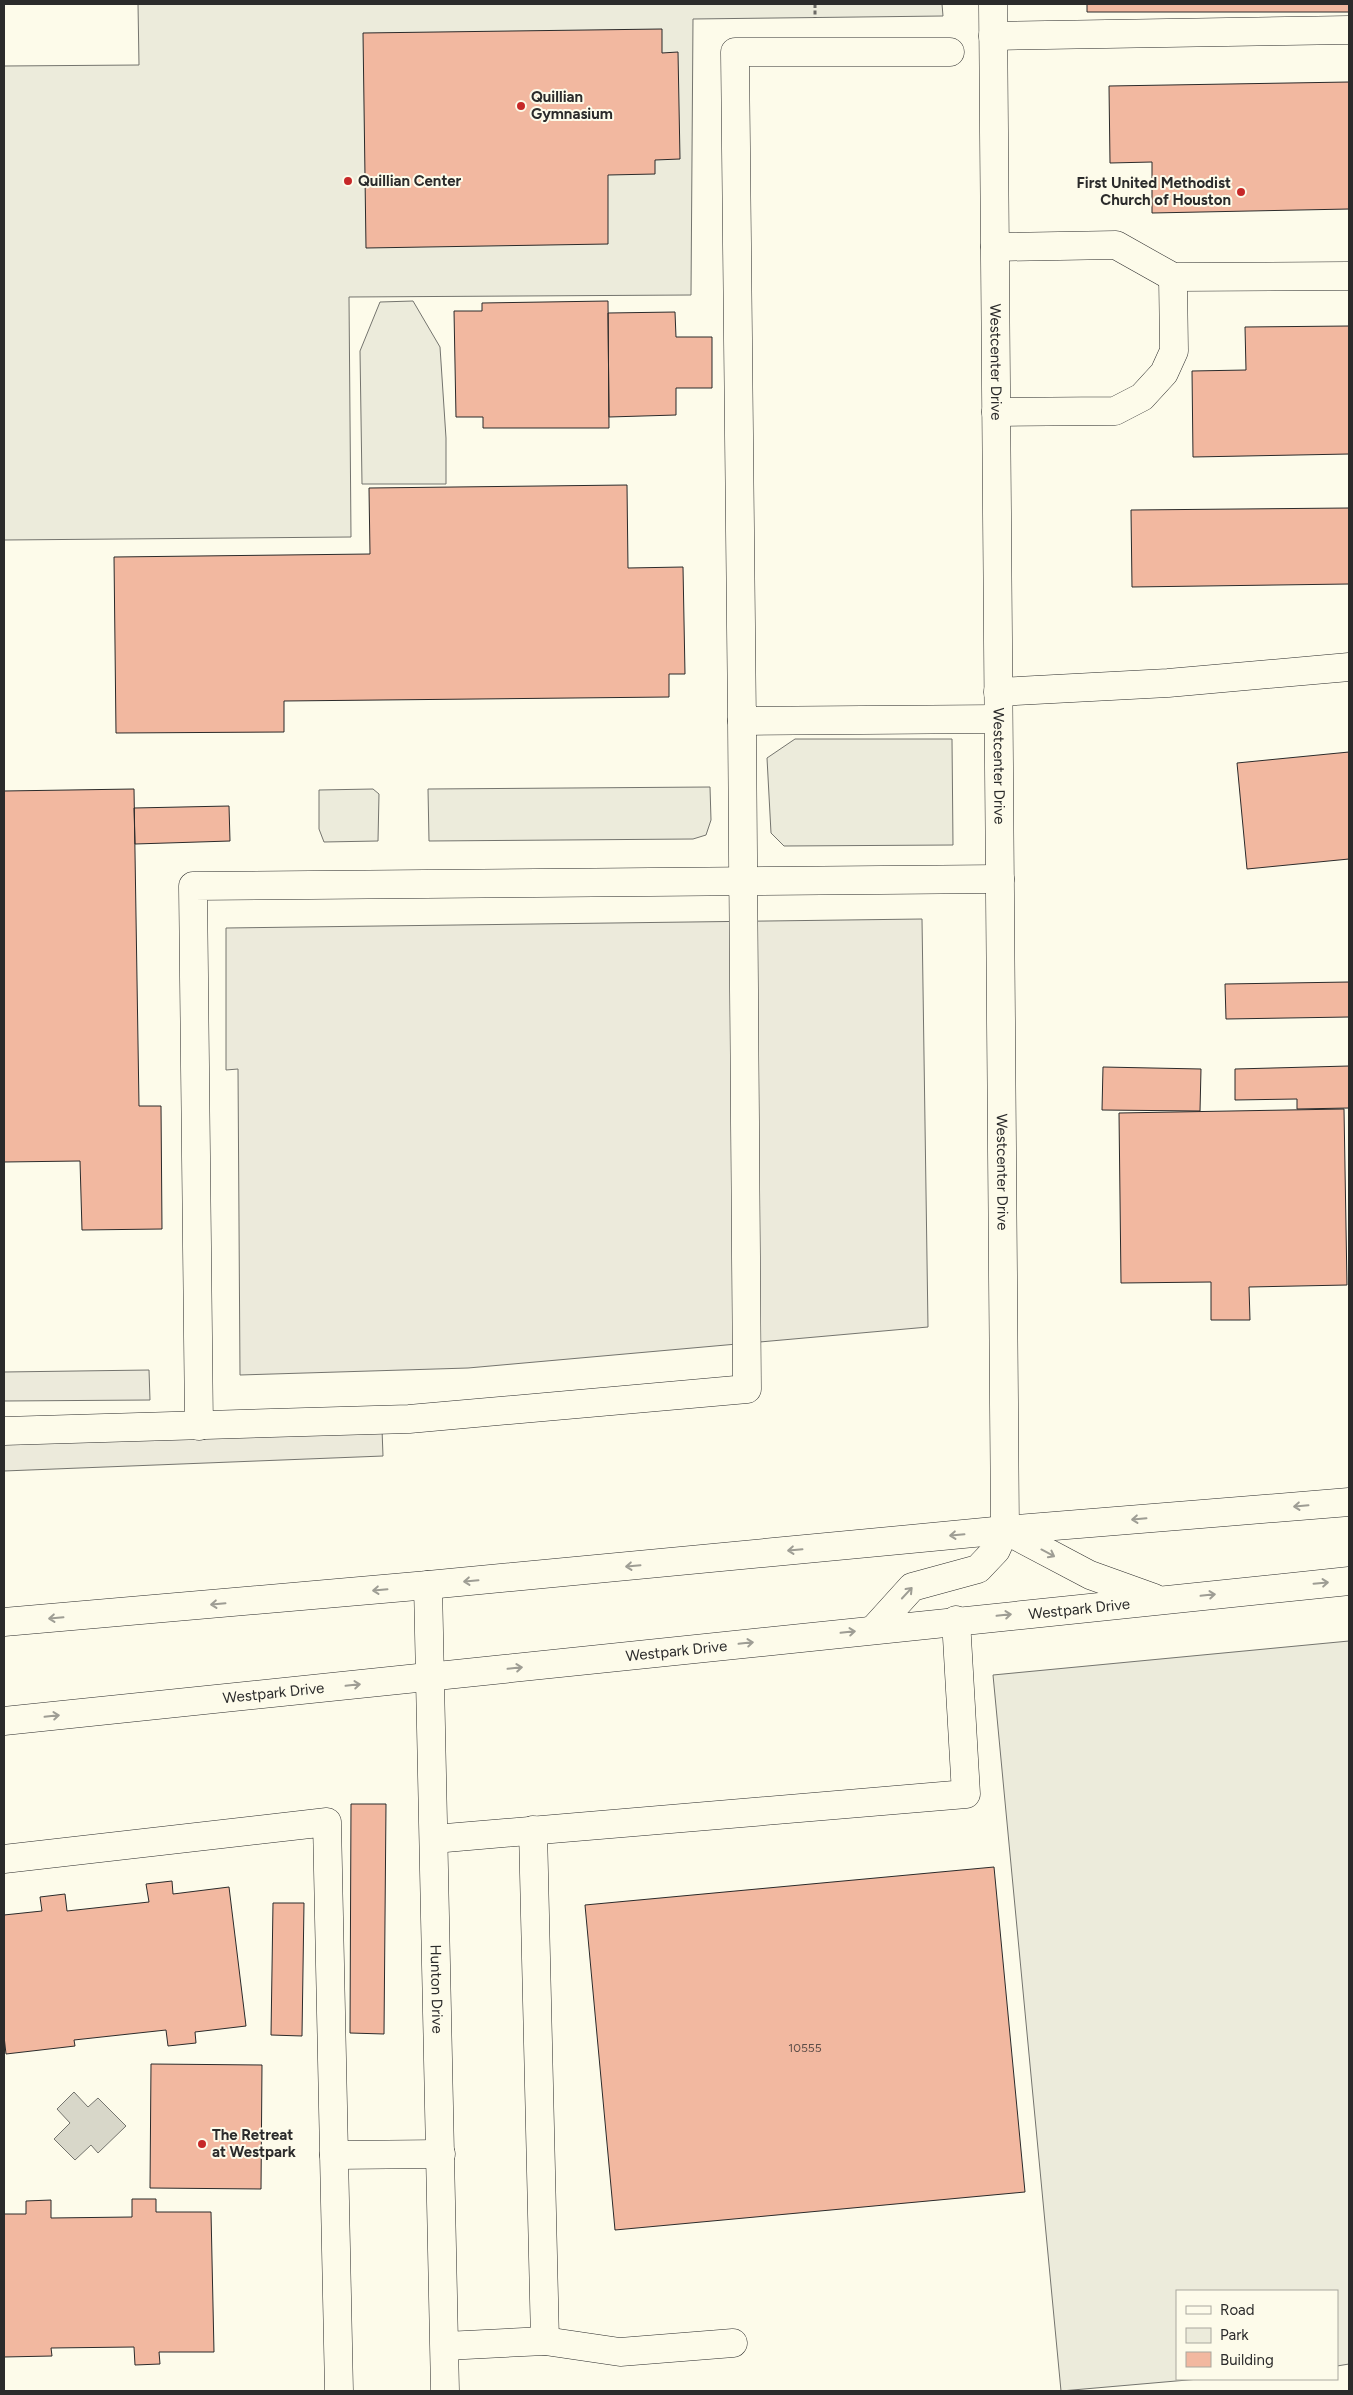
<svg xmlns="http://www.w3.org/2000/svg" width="1353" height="2395" viewBox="0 0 1353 2395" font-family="Figtree,sans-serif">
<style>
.green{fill:#ecebdb;stroke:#74746e}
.parking{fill:#eceadb;stroke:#74746e}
.water{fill:#d8d7c9;stroke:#74746e}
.building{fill:#f2b8a0;stroke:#2b2b2b}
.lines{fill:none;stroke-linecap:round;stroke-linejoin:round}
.minor-casing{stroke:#2b2b2b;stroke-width:29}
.major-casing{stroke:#2b2b2b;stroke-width:29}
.path{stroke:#6a6964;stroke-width:3;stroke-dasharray:4 2.5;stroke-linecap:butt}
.minor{stroke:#fdfbea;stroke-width:28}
.major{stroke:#fdfbea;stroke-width:28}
.oneway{stroke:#9e9d94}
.poi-dot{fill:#c62828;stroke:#fdfbea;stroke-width:2}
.labels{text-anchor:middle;stroke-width:4;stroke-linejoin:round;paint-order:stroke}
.number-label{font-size:12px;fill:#5d4e48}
.poi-label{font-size:15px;font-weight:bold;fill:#2b2b2b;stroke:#fdfbea;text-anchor:start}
.street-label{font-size:15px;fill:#2b2b2b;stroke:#fdfbea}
</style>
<rect width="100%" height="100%" fill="#fdfbea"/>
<path class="green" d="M 138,4 L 942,4 L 943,16 L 693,19 L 691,295 L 349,297 L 351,537 L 4,540 L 4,66 L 139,65 Z
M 413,301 L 440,347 L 446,438 L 446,484 L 362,484 L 360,351 L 380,302 Z
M 795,739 L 952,739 L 953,845 L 784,846 L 771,833 L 767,758 Z
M 710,787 L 711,820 L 706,835 L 693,839 L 429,841 L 428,789 Z
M 373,789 L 379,794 L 378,841 L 324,842 L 319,829 L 319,790 Z
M 1349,1641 L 1349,2364 L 1337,2366 L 1337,2291 L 1177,2291 L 1177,2379 L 1199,2379 L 1061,2391 L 993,1675 Z"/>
<path class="parking" d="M 922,919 L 928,1327 L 468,1368 L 240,1375 L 238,1069 L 226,1070 L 226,928 Z
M 149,1370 L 150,1400 L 4,1401 L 4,1372 Z
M 382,1429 L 383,1456 L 4,1471 L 4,1443 Z"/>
<path class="water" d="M 74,2092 L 88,2107 L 98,2098 L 126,2126 L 98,2153 L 91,2145 L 75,2160 L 54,2139 L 70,2123 L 57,2109 Z"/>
<path class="building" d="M 1087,4 L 1349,4 L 1349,12 L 1087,12 Z
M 662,29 L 662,53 L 678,52 L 680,159 L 655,160 L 655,174 L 608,175 L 608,244 L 366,248 L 363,33 Z
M 1349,82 L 1349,209 L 1152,213 L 1152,162 L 1110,163 L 1109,86 Z
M 608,301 L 609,428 L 483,428 L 483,417 L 456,417 L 454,311 L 482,311 L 482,303 Z
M 675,312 L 676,337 L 712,337 L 712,388 L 676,388 L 676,415 L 609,417 L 608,313 Z
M 1349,326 L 1349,454 L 1193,457 L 1192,371 L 1246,370 L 1245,327 Z
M 627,485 L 628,568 L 683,567 L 685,674 L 669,674 L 669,697 L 284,701 L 284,732 L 116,733 L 114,557 L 370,554 L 369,488 Z
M 1349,508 L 1349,584 L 1132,587 L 1131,510 Z
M 1349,752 L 1349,859 L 1247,869 L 1237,763 Z
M 134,789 L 139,1106 L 161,1106 L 162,1229 L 82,1230 L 80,1161 L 4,1162 L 4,791 Z
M 229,806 L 230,841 L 135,844 L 134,808 Z
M 1349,982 L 1349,1017 L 1226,1019 L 1225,984 Z
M 1349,1066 L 1349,1108 L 1297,1109 L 1297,1099 L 1235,1100 L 1235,1069 Z
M 1103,1067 L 1201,1069 L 1200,1111 L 1102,1110 Z
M 1344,1109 L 1347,1285 L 1249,1287 L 1250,1320 L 1211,1320 L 1211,1282 L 1121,1283 L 1119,1113 Z
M 351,1804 L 386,1804 L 384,2034 L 350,2033 Z
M 994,1867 L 1025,2192 L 615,2230 L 585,1905 Z
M 172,1881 L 173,1894 L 229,1887 L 246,2026 L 195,2032 L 196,2043 L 168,2046 L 166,2030 L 74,2040 L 75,2046 L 6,2054 L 4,2036 L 4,1915 L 42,1911 L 40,1897 L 65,1894 L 67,1911 L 149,1902 L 146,1884 Z
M 273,1903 L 304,1903 L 302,2036 L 271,2035 Z
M 151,2064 L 262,2065 L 261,2189 L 150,2188 Z
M 132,2199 L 156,2199 L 156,2212 L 211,2212 L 214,2352 L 159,2352 L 160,2364 L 135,2365 L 134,2347 L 51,2348 L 52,2356 L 4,2357 L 4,2214 L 26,2214 L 26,2201 L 51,2200 L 51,2218 L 132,2217 Z"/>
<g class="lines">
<defs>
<g id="minor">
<path id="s1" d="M 993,4 L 1005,1530"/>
<path d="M 993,36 L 1349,30"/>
<path d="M 950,52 L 735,52 L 742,721 L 998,719"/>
<path d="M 995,247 L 1116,245 L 1173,277 L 1349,276"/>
<path d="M 996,412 L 1115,411 L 1142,397 L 1164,373 L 1174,351 L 1173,277"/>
<path d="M 998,692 L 1168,683 L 1349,667"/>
<path d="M 199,1426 L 193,886 L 1000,879"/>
<path d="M 4,1431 L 409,1419 L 747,1389 L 742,721"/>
<path id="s2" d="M 428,1585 L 445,2391"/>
<path d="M 533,1830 L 545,2341"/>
<path d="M 434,1839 L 966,1794 L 956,1620"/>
<path d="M 4,1859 L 327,1822 L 339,2391"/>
<path d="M 334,2155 L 441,2154"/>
<path d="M 445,2346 L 545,2341 L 620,2352 L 733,2343"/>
</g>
<g id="major">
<path d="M 1005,1530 L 1090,1575 L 1154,1598"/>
<path d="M 4,1622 L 428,1585 L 1005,1530 L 1349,1502"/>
<path d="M 874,1629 L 912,1587 L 978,1569 L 996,1550 L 1005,1530"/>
<path id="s3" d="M 4,1721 L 1349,1581"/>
</g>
</defs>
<use href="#minor" class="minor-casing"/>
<use href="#major" class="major-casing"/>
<path class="path" d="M 815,4 L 815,18"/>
<use href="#minor" class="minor"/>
<use href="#major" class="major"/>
</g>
<defs><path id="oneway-shaft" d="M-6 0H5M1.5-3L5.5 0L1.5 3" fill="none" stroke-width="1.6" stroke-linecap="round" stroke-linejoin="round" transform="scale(1.25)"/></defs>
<g class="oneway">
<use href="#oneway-shaft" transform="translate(1301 1506) rotate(175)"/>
<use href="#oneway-shaft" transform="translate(1139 1519) rotate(175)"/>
<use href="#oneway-shaft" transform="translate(957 1535) rotate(175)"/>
<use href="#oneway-shaft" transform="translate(795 1550) rotate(175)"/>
<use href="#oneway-shaft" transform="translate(1048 1553) rotate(28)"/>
<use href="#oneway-shaft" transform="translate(633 1566) rotate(175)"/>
<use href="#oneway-shaft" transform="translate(471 1581) rotate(175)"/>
<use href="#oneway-shaft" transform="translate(1321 1583) rotate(-5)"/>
<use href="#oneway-shaft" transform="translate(380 1590) rotate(175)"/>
<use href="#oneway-shaft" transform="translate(907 1593) rotate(-47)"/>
<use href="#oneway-shaft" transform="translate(1208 1595) rotate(-6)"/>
<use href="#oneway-shaft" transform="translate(218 1604) rotate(175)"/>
<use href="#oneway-shaft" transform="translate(1004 1615) rotate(-6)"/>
<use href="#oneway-shaft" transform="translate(56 1618) rotate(175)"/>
<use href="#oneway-shaft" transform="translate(848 1632) rotate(-6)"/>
<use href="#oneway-shaft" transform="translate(746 1643) rotate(-6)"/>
<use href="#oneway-shaft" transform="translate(515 1668) rotate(-6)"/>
<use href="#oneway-shaft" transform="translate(353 1685) rotate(-6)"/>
<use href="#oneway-shaft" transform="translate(52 1716) rotate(-6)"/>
</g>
<g class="poi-dot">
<circle cx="521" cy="106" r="5"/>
<circle cx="348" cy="181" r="5"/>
<circle cx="1241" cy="192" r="5"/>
<circle cx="202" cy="2144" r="5"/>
</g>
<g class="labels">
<g class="number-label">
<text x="805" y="2052">10555</text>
</g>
<g class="poi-label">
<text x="531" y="102">Quillian<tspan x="531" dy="17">Gymnasium</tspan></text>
<text x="358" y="186">Quillian Center</text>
<text x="1231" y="188" text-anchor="end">First United Methodist<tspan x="1231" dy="17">Church of Houston</tspan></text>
<text x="212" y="2140">The Retreat<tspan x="212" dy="17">at Westpark</tspan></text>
</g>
<g class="street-label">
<text dy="5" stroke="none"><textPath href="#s1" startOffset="358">Westcenter Drive</textPath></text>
<text dy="5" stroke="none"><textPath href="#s1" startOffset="762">Westcenter Drive</textPath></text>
<text dy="5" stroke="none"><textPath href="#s1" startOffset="1168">Westcenter Drive</textPath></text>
<text dy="5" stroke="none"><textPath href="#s3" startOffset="1081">Westpark Drive</textPath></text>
<text dy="5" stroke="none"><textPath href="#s3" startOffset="676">Westpark Drive</textPath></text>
<text dy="5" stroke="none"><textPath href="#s3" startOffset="271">Westpark Drive</textPath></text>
<text dy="5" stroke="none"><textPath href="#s2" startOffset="404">Hunton Drive</textPath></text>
</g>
</g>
<rect width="1353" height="2395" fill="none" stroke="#2b2b2b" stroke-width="10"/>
<rect x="1176" y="2290" width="162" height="90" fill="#fdfbea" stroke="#a9a89e"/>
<rect x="1186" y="2306" width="25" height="8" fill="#fdfbea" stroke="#a9a89e"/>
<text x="1220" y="2315" font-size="15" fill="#2b2b2b">Road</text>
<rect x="1186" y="2328" width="25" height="15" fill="#ecebdb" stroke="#a9a89e"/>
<text x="1220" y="2340" font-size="15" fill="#2b2b2b">Park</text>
<rect x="1186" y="2352" width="25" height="15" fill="#f2b8a0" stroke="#a9a89e"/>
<text x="1220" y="2365" font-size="15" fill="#2b2b2b">Building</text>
</svg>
